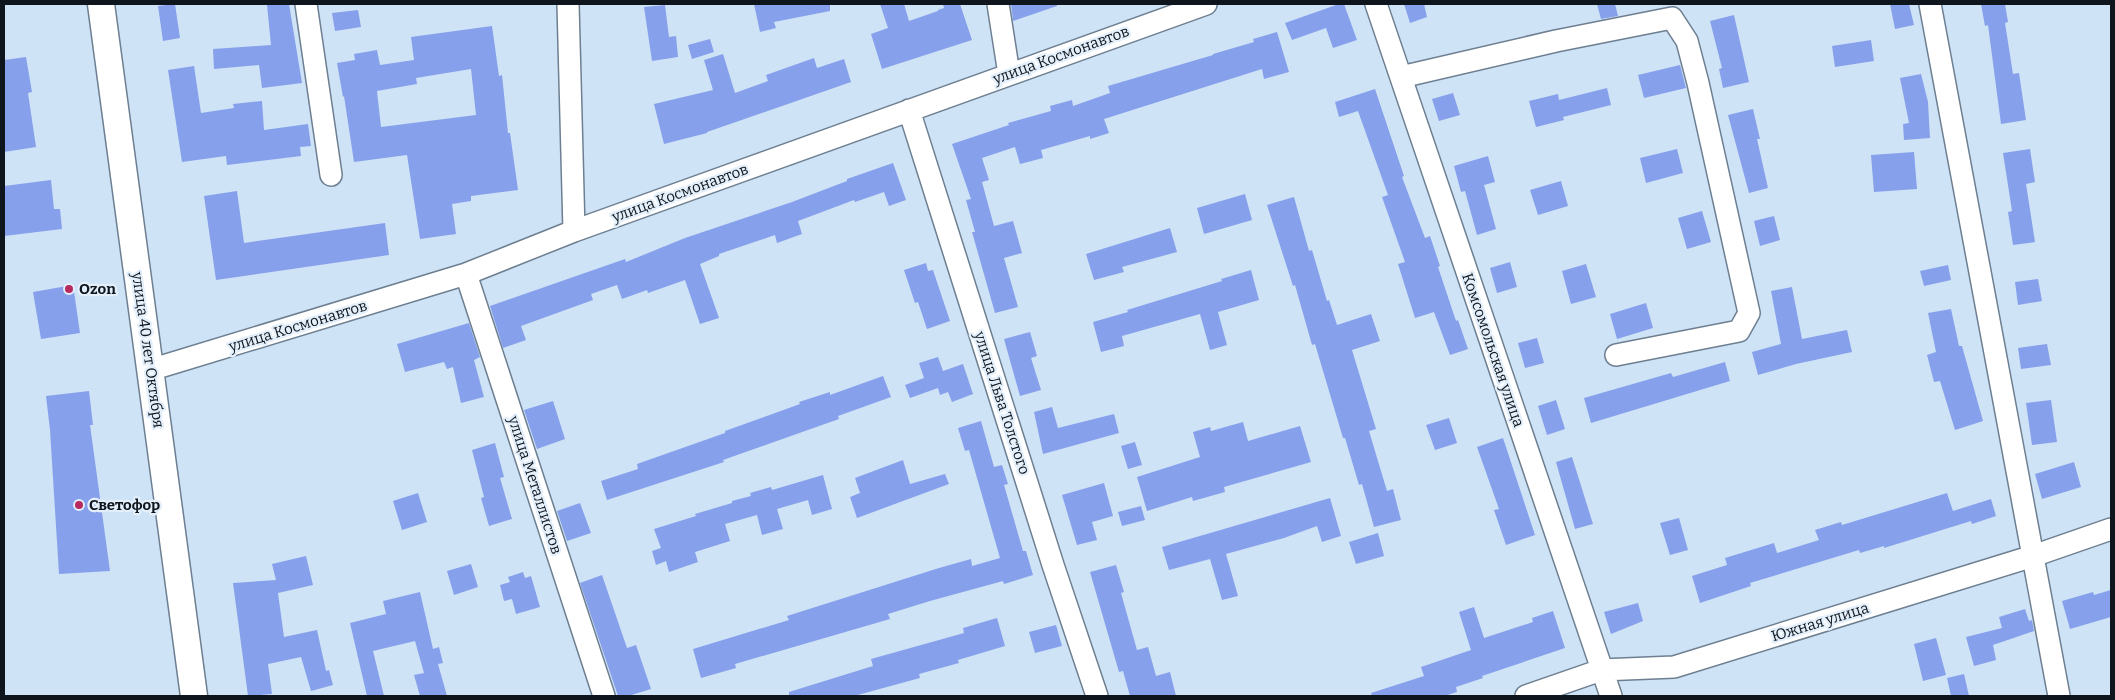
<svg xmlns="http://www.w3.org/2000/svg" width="2115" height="700" viewBox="0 0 2115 700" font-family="Bitter,serif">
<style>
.building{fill:#87a0eb;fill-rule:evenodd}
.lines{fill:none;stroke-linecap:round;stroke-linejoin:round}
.minor-casing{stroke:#6d7f90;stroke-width:24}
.tertiary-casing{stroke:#6d7f90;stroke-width:29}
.minor{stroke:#fff;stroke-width:21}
.tertiary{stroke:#fff;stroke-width:26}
.poi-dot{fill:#b82a5d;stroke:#e3effb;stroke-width:2}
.labels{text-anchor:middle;stroke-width:4.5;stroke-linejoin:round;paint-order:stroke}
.street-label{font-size:15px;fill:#0e151c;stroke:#e3effb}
.poi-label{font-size:15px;font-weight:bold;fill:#0e151c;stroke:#e3effb;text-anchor:start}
</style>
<rect width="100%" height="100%" fill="#cee3f6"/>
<path class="building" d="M 175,4 L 180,38 L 163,41 L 158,6 Z
M 289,4 L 302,83 L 262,88 L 259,65 L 214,69 L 213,49 L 271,45 L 267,5 Z
M 754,4 L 830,4 L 830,11 L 774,22 L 776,28 L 760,32 Z
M 880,4 L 904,4 L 909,21 L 938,11 L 938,10 L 944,8 L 943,4 L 960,4 L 972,40 L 882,69 L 871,34 L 888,28 Z
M 1011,4 L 1057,4 L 1057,6 L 1013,21 Z
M 1339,4 L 1344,4 L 1357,40 L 1333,48 L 1326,28 L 1292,40 L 1285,23 Z
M 1404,4 L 1424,4 L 1427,17 L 1410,23 Z
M 1597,4 L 1615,4 L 1618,16 L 1601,19 Z
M 1890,4 L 1909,4 L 1914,25 L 1895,29 Z
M 1981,4 L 2005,4 L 2008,22 L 2005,23 L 2013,74 L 2019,73 L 2026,120 L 2001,124 L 1988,25 L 1985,26 Z
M 665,5 L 669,37 L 676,36 L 678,57 L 652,61 L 644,7 Z
M 358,10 L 361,27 L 335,31 L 332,13 Z
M 1734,15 L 1749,82 L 1723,88 L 1719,69 L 1722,68 L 1710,21 Z
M 492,26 L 499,76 L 502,75 L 508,133 L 510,133 L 518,190 L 471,196 L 471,201 L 452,204 L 456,234 L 420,239 L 407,155 L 354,162 L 344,96 L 343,97 L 337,63 L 355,60 L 354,54 L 377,50 L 380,65 L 414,60 L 411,37 ZM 471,69 L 476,115 L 381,127 L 377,91 L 417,84 L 416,78 Z
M 1277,32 L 1289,72 L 1264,79 L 1262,69 L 1104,119 L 1109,133 L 1090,139 L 1090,136 L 1041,150 L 1043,158 L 1020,164 L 1015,147 L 982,158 L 989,180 L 982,182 L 994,226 L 1013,221 L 1022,253 L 1004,258 L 1018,307 L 995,313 L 972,232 L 975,232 L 966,200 L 971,199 L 952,144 L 1009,125 L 1008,123 L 1051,111 L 1050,106 L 1072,100 L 1073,106 L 1110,93 L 1108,86 L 1213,55 L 1213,54 L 1254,42 L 1253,39 Z
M 710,39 L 714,52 L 692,59 L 688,45 Z
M 1871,40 L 1874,61 L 1835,67 L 1832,46 Z
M 723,54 L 735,93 L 768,81 L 766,75 L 814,58 L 817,68 L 844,59 L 851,82 L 707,132 L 707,133 L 664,144 L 654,104 L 713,90 L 704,60 Z
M 26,57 L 32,92 L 28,93 L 36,147 L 4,152 L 4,60 Z
M 1680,65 L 1686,88 L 1644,98 L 1638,75 Z
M 194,66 L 201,113 L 234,108 L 233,104 L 262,101 L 264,130 L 308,124 L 311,146 L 300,147 L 301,156 L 227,165 L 226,156 L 182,162 L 168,70 Z
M 1921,74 L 1928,102 L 1930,138 L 1904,140 L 1903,124 L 1909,123 L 1900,78 Z
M 1607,88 L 1611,105 L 1563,117 L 1564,120 L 1536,127 L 1529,101 L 1558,94 L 1559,100 Z
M 1375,89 L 1404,176 L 1402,177 L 1425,238 L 1430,236 L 1440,266 L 1438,267 L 1456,321 L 1458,320 L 1468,349 L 1450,355 L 1434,312 L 1415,318 L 1398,264 L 1405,262 L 1382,197 L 1388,195 L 1358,111 L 1339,117 L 1335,102 Z
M 1453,93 L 1460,115 L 1439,121 L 1432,99 Z
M 1753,109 L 1760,139 L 1757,139 L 1768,188 L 1749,193 L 1728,115 Z
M 1677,149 L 1683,173 L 1646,183 L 1640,158 Z
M 2030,149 L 2035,182 L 2026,184 L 2035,242 L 2013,245 L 2008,212 L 2012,211 L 2003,153 Z
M 1914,152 L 1917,189 L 1874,192 L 1871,155 Z
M 1488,156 L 1495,182 L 1484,185 L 1496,229 L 1477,235 L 1465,191 L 1461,192 L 1454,166 Z
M 893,163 L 906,200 L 889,206 L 884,192 L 855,202 L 854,200 L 798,221 L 802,234 L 777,243 L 775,235 L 719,254 L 719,256 L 700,264 L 719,318 L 700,324 L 685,280 L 648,293 L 647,290 L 622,299 L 617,285 L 591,294 L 593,300 L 521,326 L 526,340 L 503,348 L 490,306 L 625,259 L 626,262 L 685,238 L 792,202 L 847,181 L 847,179 Z
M 51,180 L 54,209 L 60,209 L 62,229 L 4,236 L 4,186 Z
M 1561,181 L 1568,206 L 1538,215 L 1530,190 Z
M 237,191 L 244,243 L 385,223 L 389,255 L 216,280 L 204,196 Z
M 1245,194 L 1252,220 L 1204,234 L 1197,208 Z
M 1294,197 L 1309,251 L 1312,250 L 1327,301 L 1329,300 L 1337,325 L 1371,314 L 1380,341 L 1352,350 L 1376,429 L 1369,431 L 1387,491 L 1393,489 L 1401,520 L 1374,527 L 1362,484 L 1359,485 L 1345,438 L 1343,438 L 1315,344 L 1312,345 L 1295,285 L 1293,286 L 1267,205 Z
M 1702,211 L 1711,242 L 1687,249 L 1678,218 Z
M 1774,216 L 1780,240 L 1760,246 L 1754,221 Z
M 1170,228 L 1177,252 L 1122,267 L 1124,272 L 1094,280 L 1086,254 Z
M 1510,262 L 1517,287 L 1497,293 L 1490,268 Z
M 926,263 L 928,271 L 933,270 L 950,321 L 927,329 L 918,302 L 915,303 L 904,270 Z
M 1586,264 L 1596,297 L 1571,304 L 1562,271 Z
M 1948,265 L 1951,280 L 1924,286 L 1920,271 Z
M 1251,270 L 1259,300 L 1218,312 L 1227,345 L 1210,350 L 1200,314 L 1122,336 L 1124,346 L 1101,352 L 1093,322 L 1128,312 L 1127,310 L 1222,281 L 1221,279 Z
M 2038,279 L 2042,301 L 2018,305 L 2015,282 Z
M 73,285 L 80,333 L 41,339 L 33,292 Z
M 1792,287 L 1802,339 L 1847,330 L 1852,352 L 1796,364 L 1758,375 L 1752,352 L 1781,344 L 1771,291 Z
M 1646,303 L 1653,328 L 1617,339 L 1610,314 Z
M 1951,309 L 1959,346 L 1962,346 L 1983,421 L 1955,430 L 1940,381 L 1934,382 L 1927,355 L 1936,352 L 1928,313 Z
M 469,323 L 480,357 L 474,360 L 484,397 L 461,403 L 453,367 L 447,369 L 444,362 L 405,372 L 397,344 Z
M 1030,332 L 1037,356 L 1031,358 L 1041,390 L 1020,396 L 1004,339 Z
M 1537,338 L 1544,363 L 1525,368 L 1518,343 Z
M 2047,344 L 2051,365 L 2021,369 L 2018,348 Z
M 938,357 L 943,371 L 963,364 L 973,394 L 952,402 L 948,392 L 940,395 L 938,388 L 910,398 L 905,385 L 924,378 L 919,363 Z
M 1725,362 L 1730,381 L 1591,423 L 1584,398 L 1671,373 L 1673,377 Z
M 883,376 L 891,397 L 838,416 L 839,419 L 723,460 L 724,462 L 607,500 L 601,481 L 638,469 L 637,464 L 725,433 L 725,431 L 800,404 L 799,402 L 830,392 L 830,395 Z
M 89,391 L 93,425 L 90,425 L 110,571 L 59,574 L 50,430 L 46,396 Z
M 1556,400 L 1565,429 L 1547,435 L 1538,406 Z
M 2051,400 L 2057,442 L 2032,445 L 2026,403 Z
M 553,401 L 565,439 L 537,449 L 524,410 Z
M 1052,407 L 1058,428 L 1114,414 L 1119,433 L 1043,454 L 1034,412 Z
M 1449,418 L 1457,443 L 1435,450 L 1426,425 Z
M 981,421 L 994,467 L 1002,465 L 1008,484 L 1004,485 L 1023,551 L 1026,551 L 1033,575 L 1004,584 L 1003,581 L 930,601 L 888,614 L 890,619 L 735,664 L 736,668 L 701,678 L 693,649 L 789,620 L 787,616 L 939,568 L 971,559 L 972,566 L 1000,558 L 969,450 L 965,451 L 958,428 Z
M 1243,422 L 1248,441 L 1300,426 L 1311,462 L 1224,487 L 1225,492 L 1193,501 L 1192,497 L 1147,511 L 1137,477 L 1200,457 L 1193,432 L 1210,427 L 1211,431 Z
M 1503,438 L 1535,535 L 1506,545 L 1494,510 L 1499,509 L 1477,447 Z
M 1135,442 L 1142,465 L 1128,469 L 1121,446 Z
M 495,443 L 504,477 L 500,478 L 512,519 L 489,526 L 481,498 L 484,497 L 472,450 Z
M 1572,457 L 1593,524 L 1575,529 L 1556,462 Z
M 903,460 L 910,484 L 945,474 L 949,484 L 857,518 L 850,497 L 860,493 L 855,478 Z
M 2074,462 L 2081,487 L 2042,499 L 2035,474 Z
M 823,475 L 832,509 L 812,515 L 808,500 L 777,509 L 783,529 L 762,535 L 757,515 L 725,524 L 730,541 L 695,552 L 698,562 L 669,572 L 666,561 L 656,565 L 652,551 L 661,548 L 654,529 L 696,516 L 695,514 L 732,503 L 732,501 L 751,496 L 750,493 L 771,487 L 772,490 Z
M 1104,483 L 1113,516 L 1092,522 L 1097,540 L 1077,545 L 1062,495 Z
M 418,493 L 427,522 L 402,530 L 393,501 Z
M 1947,493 L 1953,511 L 1991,499 L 1996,516 L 1972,524 L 1971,521 L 1884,548 L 1884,546 L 1860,553 L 1859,550 L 1750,583 L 1751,586 L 1700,603 L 1692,576 L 1727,565 L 1725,558 L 1774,543 L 1777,553 L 1819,540 L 1815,530 L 1841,522 L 1842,525 Z
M 1330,498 L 1341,536 L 1322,542 L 1317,526 L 1284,538 L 1226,554 L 1238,596 L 1222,600 L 1210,559 L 1169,570 L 1162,547 Z
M 580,503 L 591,533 L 567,541 L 557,511 Z
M 1141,506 L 1145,520 L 1122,526 L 1118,512 Z
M 1679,518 L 1688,550 L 1670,555 L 1660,523 Z
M 1378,533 L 1384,556 L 1356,564 L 1349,542 Z
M 306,556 L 313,585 L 278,593 L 284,637 L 317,630 L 326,671 L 329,670 L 333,685 L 311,691 L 301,657 L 268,664 L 272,694 L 248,696 L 233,583 L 276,580 L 272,564 Z
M 471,564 L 478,587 L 454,595 L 447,571 Z
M 1116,565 L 1124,592 L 1121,593 L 1137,650 L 1148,647 L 1156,676 L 1170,672 L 1176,696 L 1130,696 L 1123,671 L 1119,672 L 1090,572 Z
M 523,572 L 525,578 L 531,576 L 540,607 L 516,614 L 512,599 L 504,601 L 500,585 L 510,582 L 508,577 Z
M 602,575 L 627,648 L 636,645 L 651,689 L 628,696 L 618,696 L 580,583 Z
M 2111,590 L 2111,617 L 2070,629 L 2062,601 L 2093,592 L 2094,595 Z
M 420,592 L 433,649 L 439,647 L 443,663 L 438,664 L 447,696 L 420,696 L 414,675 L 424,673 L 415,641 L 373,651 L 384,696 L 367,696 L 350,623 L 386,614 L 383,601 Z
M 1638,603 L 1643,621 L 1611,634 L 1604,612 Z
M 1474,607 L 1484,638 L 1533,622 L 1532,618 L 1553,611 L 1565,648 L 1482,676 L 1483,678 L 1456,687 L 1457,692 L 1444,696 L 1372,696 L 1371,693 L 1424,676 L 1421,667 L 1471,650 L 1459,612 Z
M 2025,609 L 2029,621 L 2032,620 L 2034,631 L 1993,645 L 1996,660 L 1974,666 L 1966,637 L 2002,628 L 1999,617 Z
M 997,618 L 1005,646 L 958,660 L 959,663 L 919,674 L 920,678 L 854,696 L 789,696 L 789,692 L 873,666 L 871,659 L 964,633 L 963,628 Z
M 1056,625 L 1062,646 L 1035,653 L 1029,632 Z
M 1936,638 L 1946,675 L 1923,681 L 1914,644 Z
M 1964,674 L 1969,696 L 1951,696 L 1947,678 Z"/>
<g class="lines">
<defs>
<path id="minor" d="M 306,4 L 331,175
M 568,4 L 574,231
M 998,4 L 1009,74
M 1376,4 L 1611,696
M 1930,4 L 2059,696
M 1401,77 L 1556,41 L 1672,18 L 1687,41 L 1698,83 L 1749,313 L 1739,331 L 1616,355
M 909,110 L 1053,565 L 1097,696
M 466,274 L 604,696
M 150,370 L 466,274 L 574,231 L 1206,4
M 1526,696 L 1601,670 L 1674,667 L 2033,556 L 2111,529"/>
<path id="tertiary" d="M 101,4 L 194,696"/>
</defs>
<use href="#minor" class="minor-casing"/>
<use href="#tertiary" class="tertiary-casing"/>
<use href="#minor" class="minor"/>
<use href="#tertiary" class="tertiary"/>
</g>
<g class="poi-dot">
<circle cx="69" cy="289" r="5"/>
<circle cx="79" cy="505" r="5"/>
</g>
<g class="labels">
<g class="street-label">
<text transform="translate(1061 55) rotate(-20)" y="5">улица Космонавтов</text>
<text transform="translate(680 193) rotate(-20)" y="5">улица Космонавтов</text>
<text transform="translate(298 326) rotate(-17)" y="5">улица Космонавтов</text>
<text transform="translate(148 350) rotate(82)" y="5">улица 40 лет Октября</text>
<text transform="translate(1493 350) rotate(71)" y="5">Комсомольская улица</text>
<text transform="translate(1002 403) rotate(72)" y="5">улица Льва Толстого</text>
<text transform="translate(535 485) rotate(72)" y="5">улица Металлистов</text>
<text transform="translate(1820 622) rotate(-17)" y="5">Южная улица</text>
</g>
<g class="poi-label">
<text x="79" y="294">Ozon</text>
<text x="89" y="510">Светофор</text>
</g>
</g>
<rect width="2115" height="700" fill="none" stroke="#0e151c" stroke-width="10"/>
</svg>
